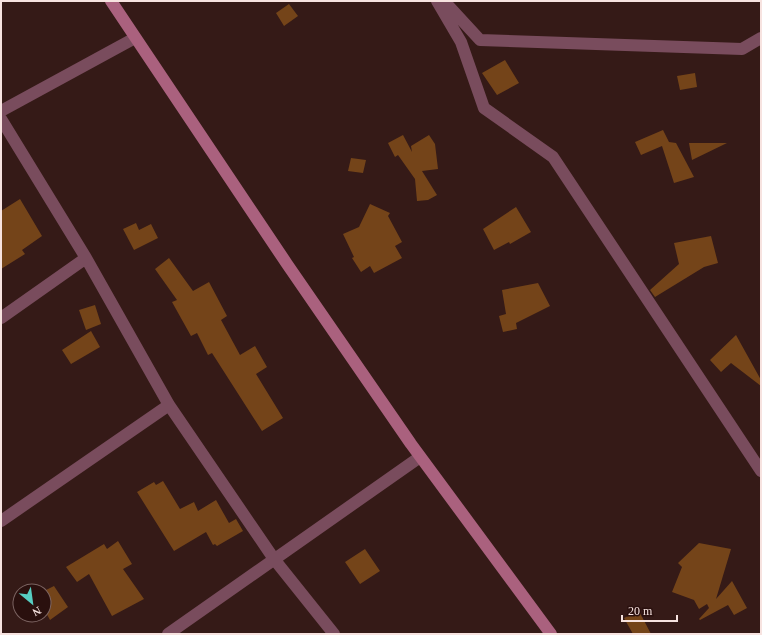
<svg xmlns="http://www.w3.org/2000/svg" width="762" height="635" viewBox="0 0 762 635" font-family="'Times New Roman',serif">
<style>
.building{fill:#744419}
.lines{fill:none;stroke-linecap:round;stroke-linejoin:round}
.street{stroke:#794c5d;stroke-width:12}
.secondary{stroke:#aa617e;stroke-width:12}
</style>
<rect width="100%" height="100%" fill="#351a17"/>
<path class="building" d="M 289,4 L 298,16 L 284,26 L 276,13 Z
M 505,60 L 519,83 L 497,95 L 482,73 Z
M 695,73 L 697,87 L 680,90 L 677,76 Z
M 663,130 L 669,142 L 676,143 L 694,177 L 674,183 L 662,146 L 641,155 L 635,142 Z
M 403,135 L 412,152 L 411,146 L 429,135 L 435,144 L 438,169 L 422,171 L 437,195 L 428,200 L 417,201 L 415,179 L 398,155 L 395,157 L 388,143 Z
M 689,143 L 727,143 L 692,160 Z
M 351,158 L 366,160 L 363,173 L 348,171 Z
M 20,199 L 42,236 L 22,250 L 25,254 L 1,269 L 1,211 Z
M 370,204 L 390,213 L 388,216 L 402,242 L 395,246 L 402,258 L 374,273 L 370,266 L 361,272 L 352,258 L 354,257 L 343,234 L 359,227 Z
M 516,207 L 531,232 L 510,244 L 509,242 L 494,250 L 483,229 Z
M 136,223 L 139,230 L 151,224 L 158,238 L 134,250 L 123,229 Z
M 711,236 L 718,263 L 704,267 L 655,297 L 650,290 L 679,264 L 674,243 Z
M 169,258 L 193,291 L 209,282 L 227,316 L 221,320 L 240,355 L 255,346 L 267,367 L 256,374 L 283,418 L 262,431 L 212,353 L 208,355 L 197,333 L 191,336 L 172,302 L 177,300 L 155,269 Z
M 538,283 L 550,306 L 516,323 L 517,329 L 503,332 L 499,316 L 506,314 L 502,290 Z
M 95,305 L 101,324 L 86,330 L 79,310 Z
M 91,331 L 100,347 L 71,364 L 62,350 Z
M 736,335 L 761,380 L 761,386 L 731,363 L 721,372 L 710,360 Z
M 163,481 L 180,509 L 194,502 L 198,511 L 216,500 L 229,523 L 236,519 L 243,531 L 217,546 L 215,544 L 213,545 L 206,532 L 174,551 L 137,492 L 154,482 L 156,485 Z
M 118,541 L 132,564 L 123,569 L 144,599 L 112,616 L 89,574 L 77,582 L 66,567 L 104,544 L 107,549 Z
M 699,543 L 731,549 L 716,599 L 732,581 L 747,608 L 734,615 L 728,605 L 700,620 L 699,619 L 709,608 L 707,604 L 699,609 L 694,600 L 672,592 L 682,567 L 678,563 Z
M 365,549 L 380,571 L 360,584 L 345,562 Z
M 54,586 L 68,607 L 50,620 L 44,609 L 44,591 Z
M 639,611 L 651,634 L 633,634 L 624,618 Z"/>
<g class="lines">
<path class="street" d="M 437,1 L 461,42 L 484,108 L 553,157 L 761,471
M 444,1 L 480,40 L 742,49 L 761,38
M 1,111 L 135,38
M 1,119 L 86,258 L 169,405 L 274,559 L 334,634
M 1,318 L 86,258
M 1,521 L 169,405
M 168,634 L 420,457"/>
<path class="secondary" d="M 111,1 L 287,264 L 411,444 L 551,634"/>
</g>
<rect width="762" height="635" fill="none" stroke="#f7e3e0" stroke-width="4"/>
<g transform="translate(32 603) rotate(151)"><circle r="19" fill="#2a100e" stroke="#7c6462"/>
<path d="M0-3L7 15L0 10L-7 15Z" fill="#57cec2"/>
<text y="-6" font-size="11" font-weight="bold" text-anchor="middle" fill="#f7e3e0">N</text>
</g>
<path d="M622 615v6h55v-6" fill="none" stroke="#f7e3e0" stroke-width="2"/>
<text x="628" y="615" font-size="12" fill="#f7e3e0" stroke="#2a100e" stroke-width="3" paint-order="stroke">20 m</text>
</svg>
